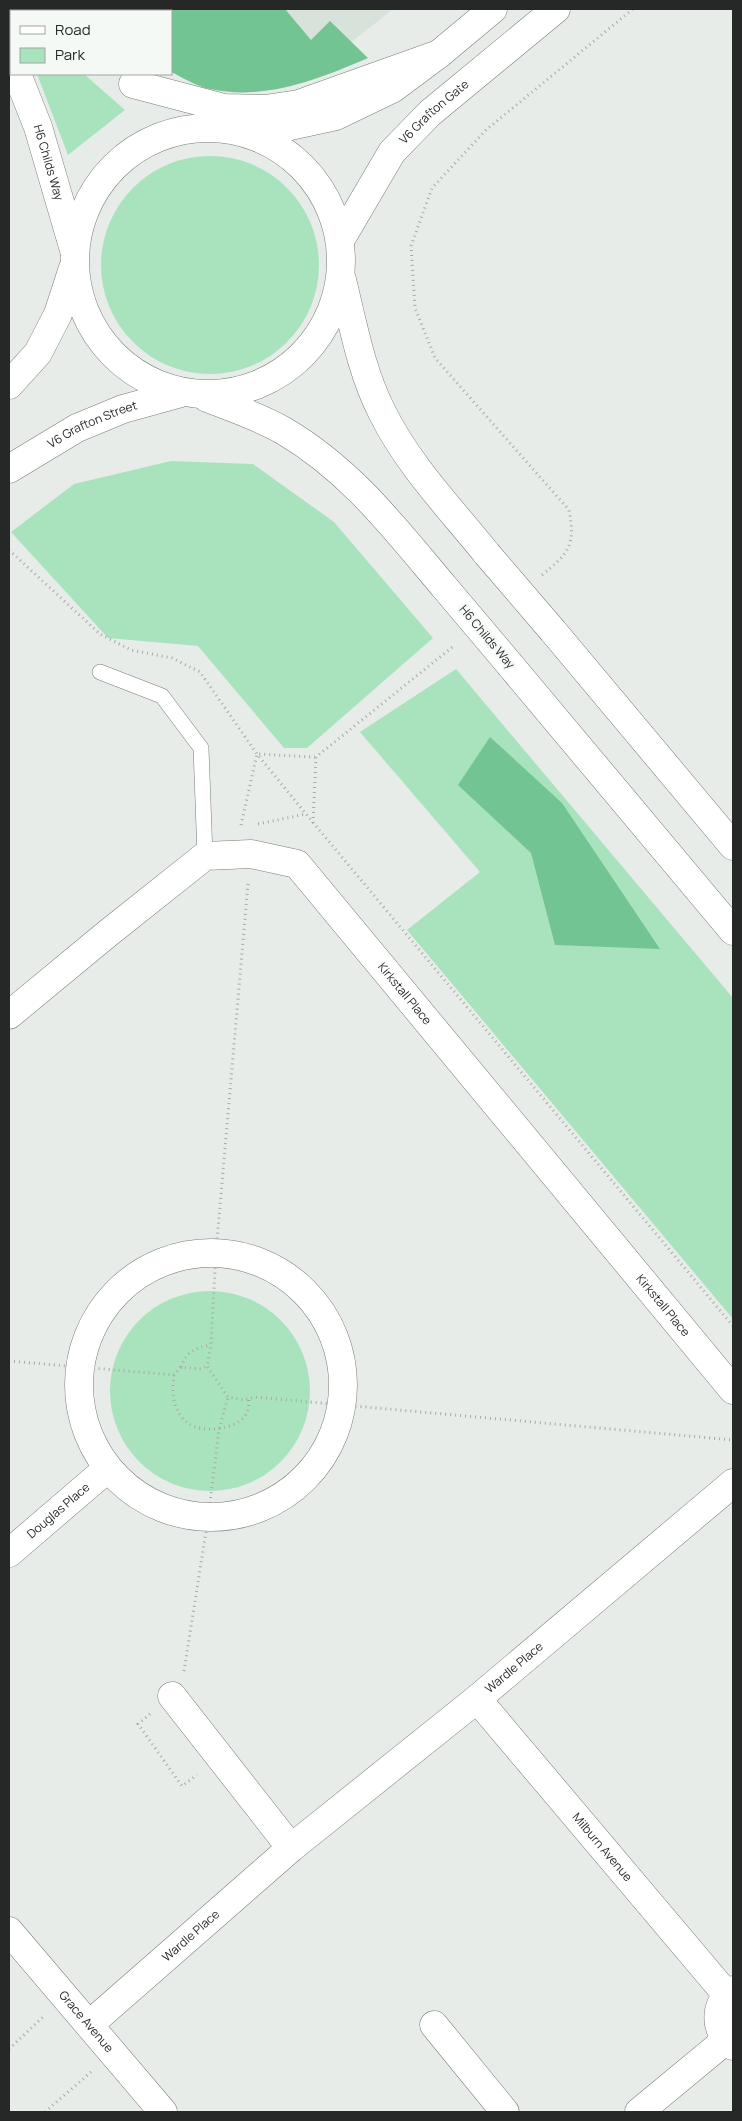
<svg xmlns="http://www.w3.org/2000/svg" width="742" height="2121" viewBox="0 0 742 2121" font-family="Manrope,sans-serif">
<style>
.built{fill:#d6e2da}
.green{fill:#a9e3bd}
.forest{fill:#72c492}
.lines{fill:none;stroke-linecap:round;stroke-linejoin:round}
.service-casing{stroke:#797d7a;stroke-width:16}
.minor-casing{stroke:#797d7a;stroke-width:29}
.tertiary-casing{stroke:#797d7a;stroke-width:29}
.path{stroke:#a6aaa7;stroke-width:3;stroke-dasharray:1 4;stroke-linecap:butt}
.service{stroke:#fff;stroke-width:15}
.minor{stroke:#fff;stroke-width:28}
.tertiary{stroke:#fff;stroke-width:28}
.tertiary-bridge-casing{stroke:#797d7a;stroke-width:29;stroke-linecap:butt}
.tertiary-bridge{stroke:#fff;stroke-width:28}
.labels{text-anchor:middle;stroke-width:5;stroke-linejoin:round;paint-order:stroke}
.street-label{font-size:12px;fill:#262827;stroke:#f4f9f5}
</style>
<rect width="100%" height="100%" fill="#e7ece8"/>
<path class="built" d="M 280,9 L 393,9 L 326,62 Z"/>
<path class="green" d="M 37,74 L 84,74 L 125,110 L 68,155 Z
M101 265a109 109 0 1 1 218 0a109 109 0 1 1-218 0Z
M 171,461 L 253,464 L 334,522 L 433,638 L 307,748 L 284,748 L 198,646 L 108,638 L 11,532 L 74,484 Z
M 456,669 L 733,998 L 733,1319 L 407,930 L 480,872 L 360,732 Z
M110 1391a100 100 0 1 1 200 0a100 100 0 1 1-200 0Z"/>
<path class="forest" d="M 84,9 L 285,9 L 311,40 L 330,21 L 368,58 C 319,79 265,101 210,89 C 197,87 184,78 171,72 L 171,11 L 87,11 Z
M 490,737 L 562,803 L 660,949 L 555,945 L 531,853 L 458,785 Z"/>
<g class="lines">
<defs>
<path id="service" d="M 100,672 L 162,696 L 201,748 L 205,856"/>
<g id="minor">
<path id="s1" d="M 9,1015 L 107,934 L 205,856 L 251,854 L 297,864 L 733,1390"/>
<circle cx="211" cy="1385" r="132"/>
<path id="s2" d="M 9,1553 L 107,1469"/>
<path d="M 172,1696 L 291,1848"/>
<path id="s3" d="M 477,1699 L 727,1995"/>
<path id="s4" d="M 9,1931 L 163,2112"/>
<path d="M 733,1990 C 713,2006 714,2030 733,2046"/>
<path id="s5" d="M 90,2024 L 291,1848 L 477,1699 L 733,1483"/>
<path d="M 434,2025 L 505,2112"/>
<path d="M 639,2112 L 726,2040"/>
</g>
<g id="tertiary">
<path d="M 63,9 L 65,11"/>
<path id="s6" d="M 17,74 L 38,127 L 74,250"/>
<path d="M 133,84 L 224,108 L 265,109 L 299,104 L 439,54"/>
<circle cx="208" cy="261" r="133"/>
<path d="M 243,131 L 290,126 L 336,116 L 392,89 L 439,54 L 493,9"/>
<path id="s7" d="M 341,239 L 392,152 L 430,113 L 556,9"/>
<path d="M 342,280 C 353,324 361,371 382,412 C 408,465 450,508 487,554"/>
<path d="M 9,385 L 38,353 L 58,314 L 73,268"/>
<path d="M 207,398 C 233,408 260,417 284,431 C 352,471 396,530 446,589"/>
<path id="s8" d="M 9,469 L 77,428 L 123,409 L 181,393"/>
<path d="M 553,631 L 733,846"/>
<path d="M 511,666 L 733,931"/>
</g>
</defs>
<use href="#service" class="service-casing"/>
<use href="#minor" class="minor-casing"/>
<use href="#tertiary" class="tertiary-casing"/>
<path class="path" d="M 9,550 L 100,634 L 131,650 L 172,658 L 200,672 L 257,754 L 306,814 L 733,1326
M 542,575 C 569,553 576,545 569,510 L 435,358 L 415,308 L 411,246 L 432,188 L 486,130 L 633,9
M 313,823 L 316,757 L 455,645
M 258,824 L 306,814
M 241,825 L 257,754 L 316,757
M 248,884 L 216,1252 L 211,1345 L 207,1366 L 228,1397 L 244,1400 L 254,1397 L 733,1440
M 9,1361 L 174,1375 L 181,1367 L 201,1369 L 207,1366
M 181,1367 C 187,1351 195,1348 211,1345
M 174,1375 C 172,1390 172,1404 181,1416 C 193,1435 226,1431 241,1420 C 248,1415 249,1406 249,1398
M 184,1671 L 208,1519 L 219,1430 L 228,1397
M 150,1714 L 138,1724 L 182,1786 L 197,1775
M 9,2049 L 43,2017
M 45,2112 L 91,2072"/>
<use href="#service" class="service"/>
<use href="#minor" class="minor"/>
<use href="#tertiary" class="tertiary"/>
<defs>
<path id="tertiary-bridge" d="M 487,554 L 553,631
M 446,589 L 511,666"/>
</defs>
<use href="#tertiary-bridge" class="tertiary-bridge-casing"/>
<use href="#tertiary-bridge" class="tertiary-bridge"/>
</g>
<g class="labels">
<g class="street-label">
<text dy="4" stroke="none"><textPath href="#s7" startOffset="159">V6 Grafton Gate</textPath></text>
<text dy="4" stroke="none"><textPath href="#s6" startOffset="94">H6 Childs Way</textPath></text>
<text dy="4" stroke="none"><textPath href="#s8" startOffset="95">V6 Grafton Street</textPath></text>
<text transform="translate(487 637) rotate(50)" y="4">H6 Childs Way</text>
<text dy="4" stroke="none"><textPath href="#s1" startOffset="514">Kirkstall Place</textPath></text>
<text dy="4" stroke="none"><textPath href="#s1" startOffset="919">Kirkstall Place</textPath></text>
<text dy="4" stroke="none"><textPath href="#s2" startOffset="65">Douglas Place</textPath></text>
<text dy="4" stroke="none"><textPath href="#s5" startOffset="554">Wardle Place</textPath></text>
<text dy="4" stroke="none"><textPath href="#s3" startOffset="194">Milburn Avenue</textPath></text>
<text dy="4" stroke="none"><textPath href="#s5" startOffset="134">Wardle Place</textPath></text>
<text dy="4" stroke="none"><textPath href="#s4" startOffset="119">Grace Avenue</textPath></text>
</g>
</g>
<rect width="742" height="2121" fill="none" stroke="#262827" stroke-width="20"/>
<rect x="10" y="10" width="162" height="65" fill="#f4f9f5" stroke="#a2a5a3"/>
<rect x="20" y="26" width="25" height="8" fill="#ffffff" stroke="#a2a5a3"/>
<text x="55" y="35" font-size="15" fill="#262827">Road</text>
<rect x="20" y="48" width="25" height="15" fill="#a9e3bd" stroke="#a2a5a3"/>
<text x="55" y="60" font-size="15" fill="#262827">Park</text>
</svg>
